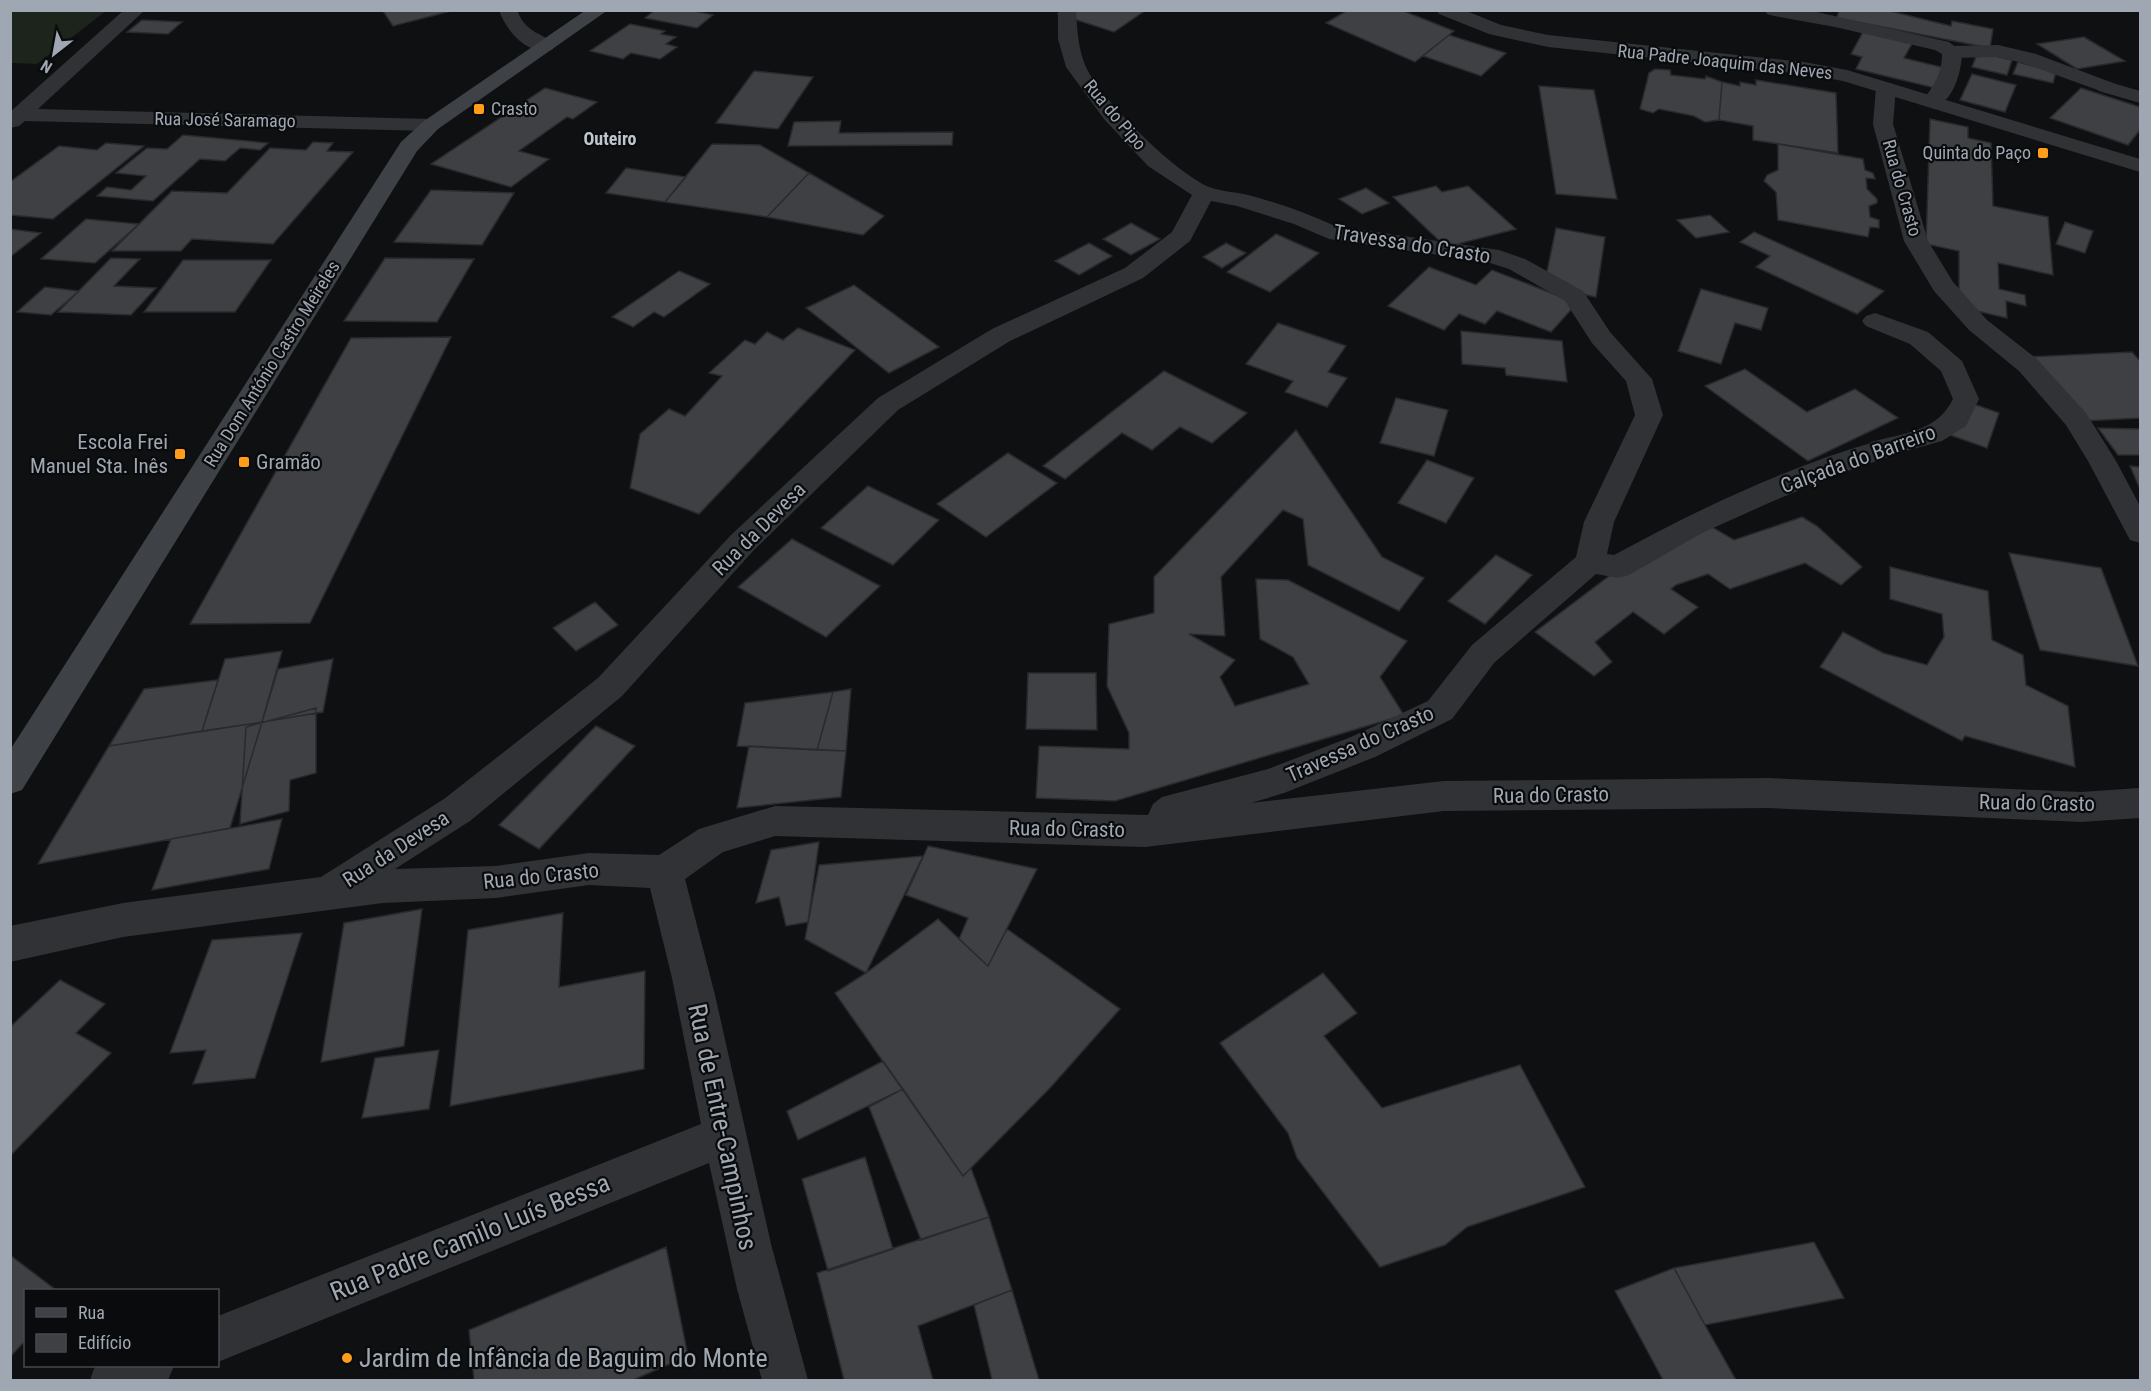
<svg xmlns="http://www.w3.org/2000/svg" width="2151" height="1391" viewBox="0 0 2151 1391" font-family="'Roboto Condensed',sans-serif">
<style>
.green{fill:#1c241c}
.building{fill:#3e4044;stroke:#292a2d;stroke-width:1.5}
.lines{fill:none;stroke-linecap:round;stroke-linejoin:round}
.pedestrian{fill:#303236;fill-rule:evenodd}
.minor{fill:#303236;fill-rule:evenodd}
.tertiary{fill:#303236;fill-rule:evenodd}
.secondary{fill:#3e4146;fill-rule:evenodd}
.poi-dot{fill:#ff9c19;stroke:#0a0b0c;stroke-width:2}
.labels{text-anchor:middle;stroke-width:4.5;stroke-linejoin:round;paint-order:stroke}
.far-street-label{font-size:18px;fill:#9fa7b3;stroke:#0a0b0c}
.far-poi-label{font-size:18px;fill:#9fa7b3;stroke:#0a0b0c;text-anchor:start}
.far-neighbourhood-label{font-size:18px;font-weight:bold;fill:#c0c6cf;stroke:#0a0b0c}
.street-label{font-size:21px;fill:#9fa7b3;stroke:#0a0b0c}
.poi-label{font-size:21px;fill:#9fa7b3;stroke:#0a0b0c;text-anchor:end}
.near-street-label{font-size:26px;fill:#9fa7b3;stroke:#0a0b0c}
.near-poi-label{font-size:26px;fill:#9fa7b3;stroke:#0a0b0c;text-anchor:start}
</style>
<rect width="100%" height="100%" fill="#0f1011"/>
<path class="green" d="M 10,11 L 11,10 L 106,11 L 37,64 L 11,63 Z"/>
<path class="building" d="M 385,10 L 455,10 L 393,26 L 383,11 Z
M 655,10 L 689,10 L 713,15 L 697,28 L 645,18 Z
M 1064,10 L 1137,10 L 1143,12 L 1114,32 L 1058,14 Z
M 1348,10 L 1401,10 L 1454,31 L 1415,62 L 1326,23 Z
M 1839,10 L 1886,10 L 1951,26 L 1952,21 L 1993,29 L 1990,48 L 1837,18 Z
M 142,20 L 182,22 L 168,34 L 127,32 Z
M 630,24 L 665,31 L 661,34 L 676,37 L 666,44 L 677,47 L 660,59 L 631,53 L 623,59 L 590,51 Z
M 1864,30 L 1913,42 L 1904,58 L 1945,68 L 1935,88 L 1856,69 L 1862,57 L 1851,54 Z
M 1449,35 L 1506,53 L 1481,76 L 1423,56 Z
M 2084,37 L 2125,61 L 2077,69 L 2037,44 Z
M 1978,52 L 2012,60 L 2007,75 L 1972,67 Z
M 2018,62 L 2056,72 L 2053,83 L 2013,74 Z
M 1655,69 L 1670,70 L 1671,75 L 1705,79 L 1706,76 L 1722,82 L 1719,120 L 1705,122 L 1694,116 L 1659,109 L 1653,113 L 1640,109 L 1649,73 Z
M 754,71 L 813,77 L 778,129 L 716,123 Z
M 1972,74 L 2016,85 L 2005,112 L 1960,100 Z
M 1756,80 L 1836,93 L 1838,153 L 1753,140 L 1753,126 L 1719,120 L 1722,82 L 1740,86 L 1740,82 L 1756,85 Z
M 1539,86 L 1594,90 L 1617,199 L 1556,194 Z
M 545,88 L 597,102 L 573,119 L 567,117 L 519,151 L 549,159 L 511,187 L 431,164 Z
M 2081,88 L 2140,107 L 2140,130 L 2128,145 L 2050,118 Z
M 1930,119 L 1968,127 L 1968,138 L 1991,143 L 1993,206 L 2048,217 L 2053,275 L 1998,263 L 1999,289 L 2025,295 L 2026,306 L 2006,301 L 2007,318 L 1959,307 L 1959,251 L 1926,244 Z
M 841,121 L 839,133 L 953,132 L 952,145 L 788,146 L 794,122 Z
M 183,135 L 268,143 L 260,150 L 240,148 L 225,161 L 200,159 L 153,201 L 97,196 L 107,187 L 131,190 L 146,176 L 116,173 L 147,148 L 167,149 Z
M 313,142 L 333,143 L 327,151 L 353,152 L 273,244 L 192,239 L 181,251 L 112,251 L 172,191 L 227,193 L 270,148 L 306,150 Z
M 106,143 L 144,146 L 53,219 L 10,215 L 10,182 L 59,146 L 97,150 Z
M 712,144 L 760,145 L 809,173 L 767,217 L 665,202 Z
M 1778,144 L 1863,159 L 1865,170 L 1873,173 L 1875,179 L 1866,178 L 1867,189 L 1877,199 L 1877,203 L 1869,206 L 1870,217 L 1879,220 L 1879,228 L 1870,227 L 1868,237 L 1778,220 L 1776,192 L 1764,181 L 1767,175 L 1778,170 Z
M 626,168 L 686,177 L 665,202 L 606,193 Z
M 809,173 L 884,216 L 863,235 L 767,217 Z
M 1436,186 L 1442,192 L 1468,186 L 1516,229 L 1446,247 L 1393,197 Z
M 1366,188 L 1389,203 L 1362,214 L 1339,199 Z
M 431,190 L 514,193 L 482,245 L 394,242 Z
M 1710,215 L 1729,232 L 1696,238 L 1677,220 Z
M 86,219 L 139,224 L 95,263 L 41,259 Z
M 2065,222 L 2093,231 L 2085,253 L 2056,244 Z
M 1131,223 L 1160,239 L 1131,255 L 1103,239 Z
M 1556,228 L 1605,237 L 1596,297 L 1544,286 Z
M 10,229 L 41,233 L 10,257 Z
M 1754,232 L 1884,291 L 1857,314 L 1756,267 L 1770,256 L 1740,242 Z
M 1276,234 L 1319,253 L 1270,292 L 1227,272 Z
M 1089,243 L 1112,256 L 1079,275 L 1055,261 Z
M 1226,243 L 1246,253 L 1222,268 L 1203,257 Z
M 111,258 L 140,259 L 114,286 L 156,288 L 131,315 L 58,312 Z
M 385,258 L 474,259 L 437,322 L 344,321 Z
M 183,260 L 271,260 L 235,312 L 144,312 Z
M 1429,267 L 1476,285 L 1492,270 L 1577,303 L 1551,332 L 1497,311 L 1485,324 L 1459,314 L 1444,330 L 1388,306 Z
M 679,271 L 710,284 L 664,317 L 654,312 L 633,327 L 612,317 Z
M 854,285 L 939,347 L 889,373 L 806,308 Z
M 45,287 L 79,291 L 51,315 L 17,312 Z
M 1701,289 L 1768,308 L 1761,330 L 1735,323 L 1721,364 L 1678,351 Z
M 1278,323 L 1346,346 L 1328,372 L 1347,378 L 1327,407 L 1285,392 L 1293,381 L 1246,364 Z
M 798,328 L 855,350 L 699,514 L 630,488 L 640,434 L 669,409 L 685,416 L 722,376 L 709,373 L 745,340 L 755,344 L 767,332 L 783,340 Z
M 1461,331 L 1562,341 L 1567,382 L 1506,375 L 1505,368 L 1462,364 Z
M 451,337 L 310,623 L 190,624 L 351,338 Z
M 2132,352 L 2140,361 L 2140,418 L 2084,421 L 2028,357 Z
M 1745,369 L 1807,412 L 1855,389 L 1898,418 L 1808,461 L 1705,386 Z
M 1164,371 L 1247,413 L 1212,443 L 1180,427 L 1152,450 L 1122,433 L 1065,479 L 1043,466 Z
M 1396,398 L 1448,410 L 1434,456 L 1380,443 Z
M 1962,400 L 1999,413 L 1987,448 L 1950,435 Z
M 2098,428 L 2140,429 L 2140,455 L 2118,455 Z
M 1296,430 L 1382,557 L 1424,578 L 1399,611 L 1308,565 L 1303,519 L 1283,510 L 1221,577 L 1225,636 L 1189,634 L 1235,660 L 1220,677 L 1235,706 L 1309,684 L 1293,657 L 1260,639 L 1256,579 L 1288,580 L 1407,641 L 1380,677 L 1404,715 L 1115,801 L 1036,798 L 1039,746 L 1129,749 L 1129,733 L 1107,686 L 1109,624 L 1154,613 L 1154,577 Z
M 1008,453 L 1057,483 L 986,537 L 937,504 Z
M 1427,460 L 1474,478 L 1446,523 L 1398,503 Z
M 2130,466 L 2140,467 L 2140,489 Z
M 868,486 L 939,520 L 893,565 L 821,528 Z
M 1802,517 L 1817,526 L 1862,567 L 1841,585 L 1805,563 L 1730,589 L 1708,574 L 1676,585 L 1671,589 L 1698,607 L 1664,634 L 1633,612 L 1595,642 L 1612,662 L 1594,676 L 1535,632 L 1629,561 L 1707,524 L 1734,540 Z
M 792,539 L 880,586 L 826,637 L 738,587 Z
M 2009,553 L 2101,568 L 2138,666 L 2040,650 Z
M 1496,555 L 1532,575 L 1485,624 L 1448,601 Z
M 1890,567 L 1988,591 L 1992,640 L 2023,655 L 2026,685 L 2068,706 L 2075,767 L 1965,736 L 1962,741 L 1820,667 L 1843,632 L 1883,653 L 1927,665 L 1944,637 L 1942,614 L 1890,599 Z
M 595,602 L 618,625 L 576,651 L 553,628 Z
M 282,651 L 262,722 L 202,731 L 225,659 Z
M 333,659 L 323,712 L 262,722 L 278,669 Z
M 1028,673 L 1096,673 L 1097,730 L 1026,729 Z
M 218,680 L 202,731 L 109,746 L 144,689 Z
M 851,689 L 846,751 L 817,750 L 833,692 Z
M 833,692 L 817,750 L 737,746 L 745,703 Z
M 316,708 L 316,773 L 290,780 L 289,811 L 240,824 L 246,727 Z
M 262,722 L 230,828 L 38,864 L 109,746 Z
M 596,726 L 635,746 L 539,849 L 499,825 Z
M 749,746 L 846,751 L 841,797 L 737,808 Z
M 282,819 L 269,869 L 152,890 L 171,839 Z
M 819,842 L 808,922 L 786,926 L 779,897 L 756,903 L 771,850 Z
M 928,846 L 1037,869 L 988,966 L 959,939 L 968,918 L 906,895 Z
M 923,856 L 866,973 L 805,939 L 819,865 Z
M 422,909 L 404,1046 L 321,1062 L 344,923 Z
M 563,913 L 559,987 L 645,971 L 644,1069 L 450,1106 L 468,930 Z
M 938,919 L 988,966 L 1007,929 L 1120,1009 L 1050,1088 L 963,1176 L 835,993 L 866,973 Z
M 302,933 L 255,1078 L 193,1084 L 206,1050 L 170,1053 L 212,940 Z
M 1323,973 L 1357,1013 L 1324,1036 L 1382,1108 L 1520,1065 L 1585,1187 L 1467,1227 L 1445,1245 L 1380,1267 L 1297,1158 L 1288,1133 L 1220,1043 Z
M 60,980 L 105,1004 L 76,1033 L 111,1053 L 10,1156 L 10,1027 Z
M 439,1050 L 429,1109 L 362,1118 L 375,1058 Z
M 883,1061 L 903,1089 L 798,1140 L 787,1111 Z
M 903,1089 L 963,1176 L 971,1168 L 989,1217 L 921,1240 L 869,1107 Z
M 865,1157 L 893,1249 L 828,1271 L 802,1179 Z
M 989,1217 L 1012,1290 L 918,1326 L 933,1380 L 844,1380 L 817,1273 Z
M 1814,1242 L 1844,1298 L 1705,1325 L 1674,1268 Z
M 666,1247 L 688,1356 L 633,1380 L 474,1380 L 469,1330 Z
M 10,1255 L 56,1290 L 26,1290 L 26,1340 L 10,1357 Z
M 1674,1268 L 1705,1325 L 1736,1380 L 1663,1380 L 1615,1291 Z
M 1012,1290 L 1039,1380 L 992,1380 L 974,1305 Z"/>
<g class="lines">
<path class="pedestrian" d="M 499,10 L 517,10 C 527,36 543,31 555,46 L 552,50 C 528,56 506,31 499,10 Z
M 1998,45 L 2036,54 L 2113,83 L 2116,87 L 2113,91 L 2106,93 L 2023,63 L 1998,57 L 1952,58 L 1945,56 L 1942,52 L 1945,48 L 1952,46 Z
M 1875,313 L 1928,332 L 1962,361 L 1979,399 L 1966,426 L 1942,441 L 1881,458 L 1871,456 L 1867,449 L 1871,442 C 1903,433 1937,432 1953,399 L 1941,371 L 1910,344 L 1866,326 L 1862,321 L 1866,316 Z"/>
<path class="minor" d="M 124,10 L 145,10 L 38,109 L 431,119 L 438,121 L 442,125 L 438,129 L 431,131 L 25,121 L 19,126 L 10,128 L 10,112 Z
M 1058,10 L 1076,10 C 1077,29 1078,47 1085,65 C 1098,97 1179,177 1212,188 C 1224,192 1237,192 1248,195 C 1278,203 1307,213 1335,226 L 1499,250 L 1525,259 L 1583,291 L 1610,332 L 1652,379 L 1663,415 L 1614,522 L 1607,554 L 1614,555 C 1699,509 1788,466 1881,440 L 1891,442 L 1895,449 L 1891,456 L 1839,474 L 1771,502 L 1702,533 L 1629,575 L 1618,578 L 1596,574 L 1494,663 L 1452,719 L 1375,757 L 1284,793 L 1251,803 L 1444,781 L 1769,778 L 2081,792 L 2140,788 L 2140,818 L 2081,822 L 1769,808 L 1444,811 L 1145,847 L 775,836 L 723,852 L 685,879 L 715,995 L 771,1244 L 808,1380 L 762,1380 L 737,1289 L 709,1163 L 218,1362 L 218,1316 L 701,1124 L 672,978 L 650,888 L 589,885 L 496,898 L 383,903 L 123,937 L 10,962 L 10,926 L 123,903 L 321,877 L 444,799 L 598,678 L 731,535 L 878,398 L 992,329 L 1125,268 L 1172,232 L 1192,195 L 1148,166 L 1104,119 L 1066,67 L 1058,39 ZM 1211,201 L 1237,206 L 1294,224 L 1329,239 L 1487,262 L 1509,269 L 1565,301 L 1592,343 L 1626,381 L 1635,415 L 1584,522 L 1576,557 L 1472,645 L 1428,701 L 1351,737 L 1268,769 L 1162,797 L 1153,804 L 1148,815 L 775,806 L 699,829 L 659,855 L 589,853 L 496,866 L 395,869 L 470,821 L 622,696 L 753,551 L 898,410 L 1010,341 L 1143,278 L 1190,241 Z
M 1765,10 L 1808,10 L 1949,42 L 1962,52 C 1962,72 1951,113 1925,106 L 1922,102 C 1933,86 1942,75 1942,54 L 1935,50 L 1835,27 L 1774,16 L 1767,14 Z
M 2106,81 L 2140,91 L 2140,103 L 2099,91 L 2096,87 L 2099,83 Z
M 1886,82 L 1893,84 L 1896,88 L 1893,124 L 1928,241 L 1953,282 L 1987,320 L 2037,359 L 2086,413 L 2116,461 L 2140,506 L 2140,543 L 2130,540 L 2088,461 L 2066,425 L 2019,371 L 1969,330 L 1934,291 L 1904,241 L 1873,124 L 1876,88 L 1879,84 Z
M 95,1366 L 174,1366 L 168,1380 L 90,1380 Z"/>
<path class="tertiary" d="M 1437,10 L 1464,10 L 1501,25 L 1548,35 L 1804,62 L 1847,70 L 2140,159 L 2140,172 L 1843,81 L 1804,74 L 1548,47 L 1489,34 L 1439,14 Z"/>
<path class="secondary" d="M 586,10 L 608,10 L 438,129 L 417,151 L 22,790 L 10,794 L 10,750 L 401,142 L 424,121 Z"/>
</g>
<g class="poi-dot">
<rect x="473" y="103" width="12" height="12" rx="3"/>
<rect x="2037" y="147" width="12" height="12" rx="3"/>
<rect x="174" y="448" width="12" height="12" rx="3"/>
<rect x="238" y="456" width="12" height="12" rx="3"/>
<circle cx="347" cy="1358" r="6"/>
</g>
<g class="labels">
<g class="far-street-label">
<text transform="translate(1725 62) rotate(6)" y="6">Rua Padre Joaquim das Neves</text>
<text transform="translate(1115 115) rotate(50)" y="6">Rua do Pipo</text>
<text transform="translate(225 120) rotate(1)" y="6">Rua José Saramago</text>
<text transform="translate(1902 188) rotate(74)" y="6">Rua do Crasto</text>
<text transform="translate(272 364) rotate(-58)" y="6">Rua Dom António Castro Meireles</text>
</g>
<g class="far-poi-label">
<text x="491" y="115">Crasto</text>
<text x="2031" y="159" text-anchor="end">Quinta do Paço</text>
</g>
<g class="far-neighbourhood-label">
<text x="610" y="145">Outeiro</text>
</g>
<g class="street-label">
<text transform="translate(1412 244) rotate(9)" y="7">Travessa do Crasto</text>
<text transform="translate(1858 459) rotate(-20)" y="7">Calçada do Barreiro</text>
<text transform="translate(759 529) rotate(-45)" y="7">Rua da Devesa</text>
<text transform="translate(1360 744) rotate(-24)" y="7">Travessa do Crasto</text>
<text transform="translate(1551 795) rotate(-1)" y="7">Rua do Crasto</text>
<text transform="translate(2037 803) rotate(1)" y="7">Rua do Crasto</text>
<text transform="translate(1067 829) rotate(1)" y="7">Rua do Crasto</text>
<text transform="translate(396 849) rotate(-33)" y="7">Rua da Devesa</text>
<text transform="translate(541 876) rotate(-6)" y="7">Rua do Crasto</text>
</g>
<g class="poi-label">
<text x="168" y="449">Escola Frei<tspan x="168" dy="24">Manuel Sta. Inês</tspan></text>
<text x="256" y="469" text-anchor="start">Gramão</text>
</g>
<g class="near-street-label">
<text transform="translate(723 1127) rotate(78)" y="9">Rua de Entre-Campinhos</text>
<text transform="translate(470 1237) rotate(-22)" y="9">Rua Padre Camilo Luís Bessa</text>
</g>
<g class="near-poi-label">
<text x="359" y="1367">Jardim de Infância de Baguim do Monte</text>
</g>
</g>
<rect width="2151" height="1391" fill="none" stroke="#9fa7b3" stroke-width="24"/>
<rect x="24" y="1289" width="195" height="78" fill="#0a0b0c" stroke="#46494f" stroke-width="1.5"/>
<rect x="36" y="1308" width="30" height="9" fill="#3e4146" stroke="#46494f" stroke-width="1.5"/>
<text x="78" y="1319" font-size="18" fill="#9fa7b3">Rua</text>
<rect x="36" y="1334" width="30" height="18" fill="#3e4044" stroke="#46494f" stroke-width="1.5"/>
<text x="78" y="1349" font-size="18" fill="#9fa7b3">Edifício</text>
<g transform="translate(54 54) rotate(211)" stroke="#0a0b0c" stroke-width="4.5" paint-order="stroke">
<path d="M0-4.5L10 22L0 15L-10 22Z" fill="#9fa7b3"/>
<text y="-9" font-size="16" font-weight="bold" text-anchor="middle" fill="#9fa7b3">N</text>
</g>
</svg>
